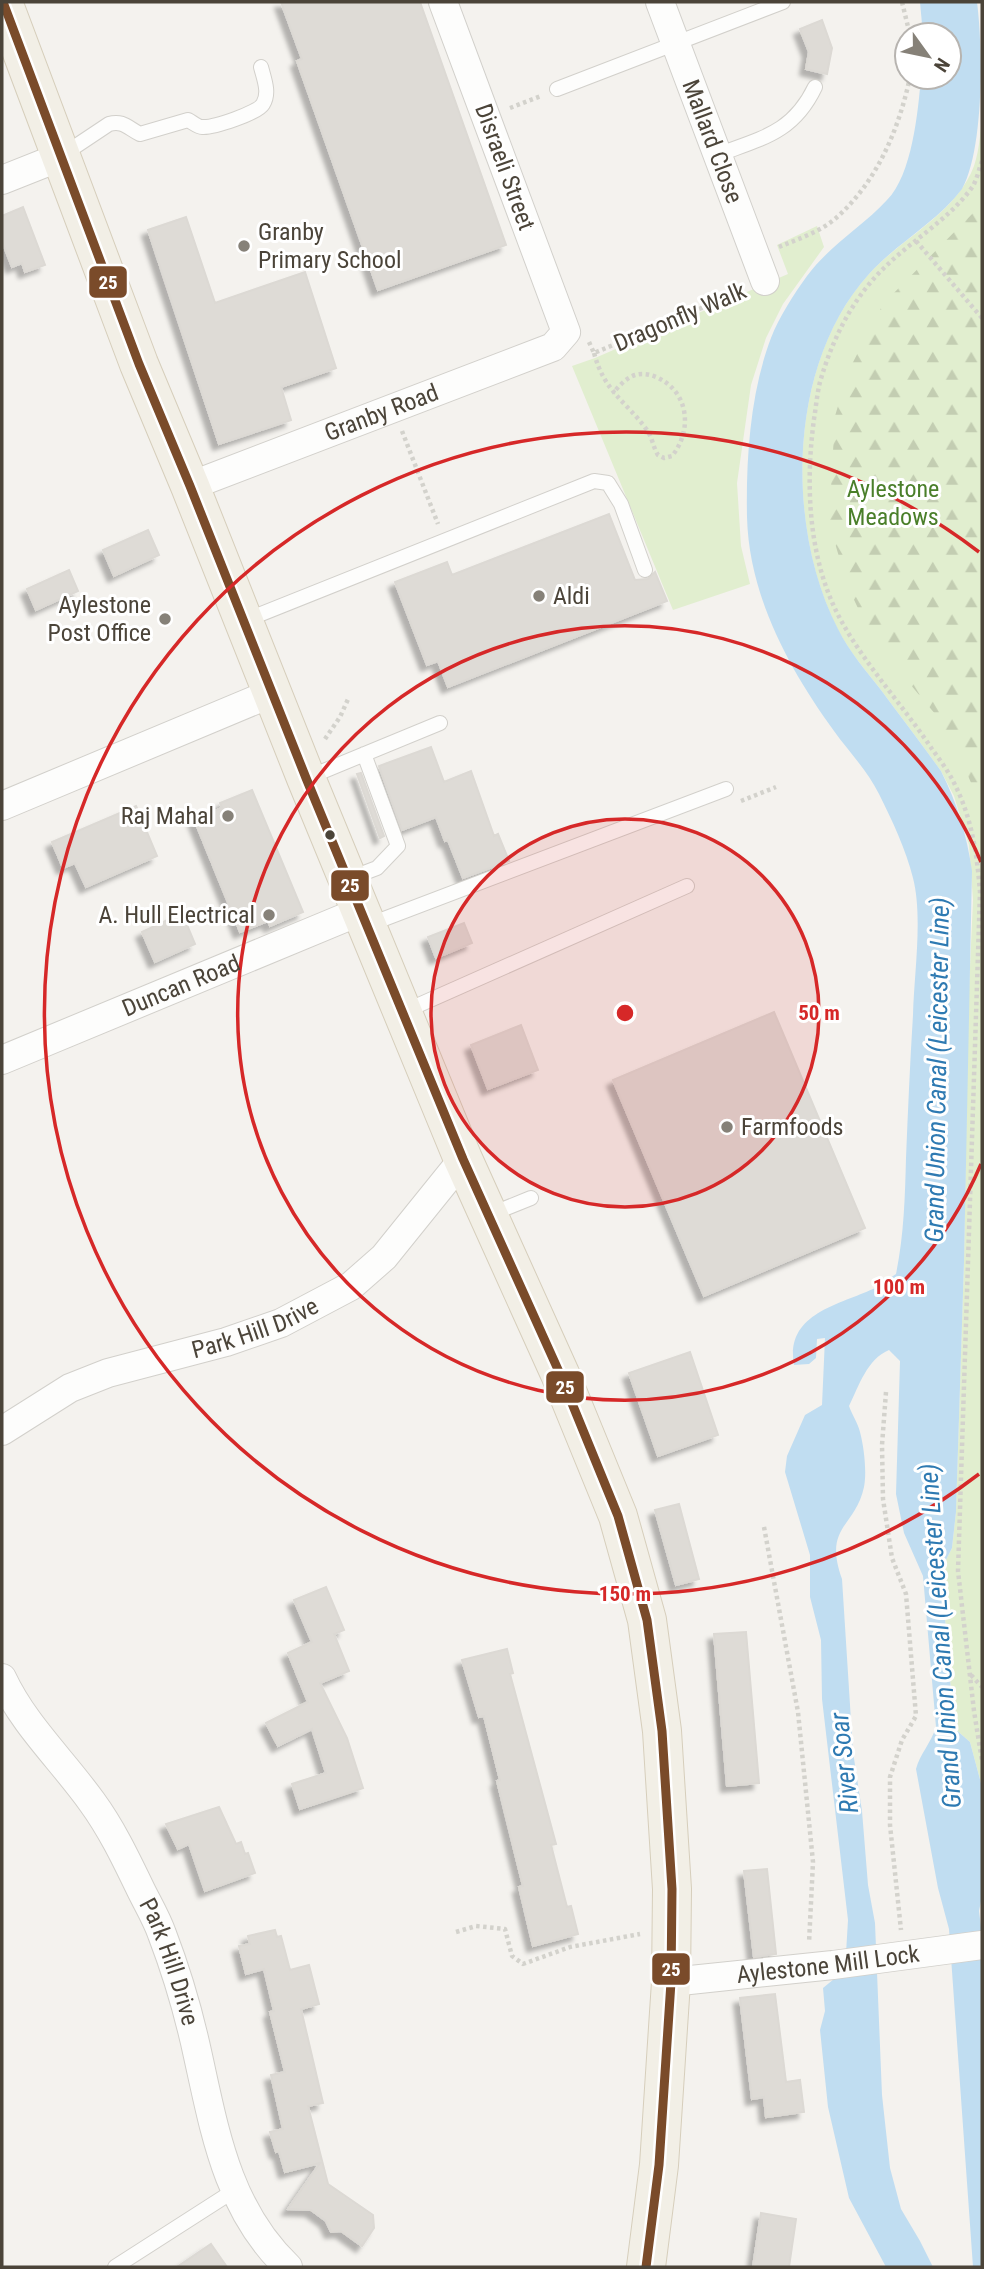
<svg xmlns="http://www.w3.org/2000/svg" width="984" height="2269" viewBox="0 0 984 2269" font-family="'Roboto Condensed',sans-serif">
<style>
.green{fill:#e1eecf}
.forest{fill:url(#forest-firs)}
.water{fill:#c0ddf1}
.building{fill:#dedbd6;stroke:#dcd9d4;stroke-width:2;filter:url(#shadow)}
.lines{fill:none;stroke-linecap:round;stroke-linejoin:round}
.service-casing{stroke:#d2d0cb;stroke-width:16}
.minor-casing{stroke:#d2d0cb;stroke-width:30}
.primary-casing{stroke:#d6cebb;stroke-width:40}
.path{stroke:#d3d2cc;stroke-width:4.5;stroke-dasharray:3.5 3.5;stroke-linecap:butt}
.service{stroke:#fdfdfc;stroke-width:14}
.minor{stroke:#fdfdfc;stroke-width:28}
.primary{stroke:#f2efe6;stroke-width:38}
.bus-1-casing{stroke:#fff;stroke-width:14}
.bus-1{stroke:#7a4b2a;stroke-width:9}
.ring{fill:none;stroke:#d62828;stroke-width:3.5}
.poi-dot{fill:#868178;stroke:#fff;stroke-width:2.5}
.bus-dot{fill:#4b4439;stroke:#fff;stroke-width:2.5}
.labels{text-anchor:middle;stroke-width:6;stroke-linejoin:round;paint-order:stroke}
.street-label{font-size:24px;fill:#4b4439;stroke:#fff}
.poi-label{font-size:24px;fill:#4b4439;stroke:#fff;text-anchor:start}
.park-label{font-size:24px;fill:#4a7f2a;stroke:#fff}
.water-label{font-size:26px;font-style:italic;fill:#2e7ab2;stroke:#fff}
.centre{fill:#d62828;stroke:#fff;stroke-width:3.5}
.ring-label{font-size:21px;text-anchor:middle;font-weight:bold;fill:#d62828;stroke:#fff;stroke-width:6;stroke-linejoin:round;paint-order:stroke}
.line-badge{stroke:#fff;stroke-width:2.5}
.badge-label{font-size:19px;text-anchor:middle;font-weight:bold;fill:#fff}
</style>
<defs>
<pattern id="forest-firs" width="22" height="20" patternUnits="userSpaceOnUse" patternTransform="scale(1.75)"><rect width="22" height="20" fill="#e1eecf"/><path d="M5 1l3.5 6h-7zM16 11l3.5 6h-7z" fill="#c3cdb2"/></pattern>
<filter id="shadow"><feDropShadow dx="-6" dy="6" stdDeviation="2" flood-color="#0004"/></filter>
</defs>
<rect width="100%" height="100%" fill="#f4f2ee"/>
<path class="green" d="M 982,108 L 982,1787 L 970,1742 L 954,1728 L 941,1570 L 952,1548 L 956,1512 L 964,1262 L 968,1012 L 973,900 L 969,845 L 954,796 L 941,771 C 921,743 901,717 881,690 C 866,671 849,651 838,630 C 785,526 788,364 868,275 C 901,238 956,214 974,166 C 980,148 981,128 982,108 Z
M 817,226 L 824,247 L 783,304 L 766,338 L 751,385 L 737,483 L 741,546 L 750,584 L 673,610 L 572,366 L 595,358 L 788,274 L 777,245 Z"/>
<path class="forest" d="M 982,204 L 982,808 L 962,762 L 936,715 L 873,640 L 848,587 L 829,523 L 835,416 L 849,370 L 883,304 Z"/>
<path class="water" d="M 920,2 L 977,2 C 983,49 984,149 962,189 C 937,222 897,243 869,274 C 788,363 785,526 838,629 C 849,651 866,671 881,690 C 901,717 921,743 941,771 C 957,803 967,835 972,871 L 964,1262 L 956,1512 L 952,1548 L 941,1570 L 954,1728 L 970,1742 L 982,1787 L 982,1896 L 979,1911 L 982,1935 L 982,2267 L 973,2267 L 949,1929 L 938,1888 L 916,1769 C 920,1754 931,1743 936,1727 L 923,1576 L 904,1533 L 896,1494 L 900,1361 L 889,1350 C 867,1359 859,1386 849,1406 C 852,1415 858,1423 860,1432 C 864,1447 867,1472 864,1487 C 855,1528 823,1526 842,1579 L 853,1752 L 862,1811 L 868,1885 L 875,1923 L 882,2095 L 890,2168 L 901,2209 L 920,2241 L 933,2267 L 886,2267 L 849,2198 L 828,2107 L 820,2030 L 825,2011 L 823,1988 L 845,1970 L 848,1920 L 822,1699 L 821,1640 L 810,1597 L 810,1555 L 785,1472 L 787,1456 L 805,1415 L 822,1405 L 825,1338 L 817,1339 L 816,1358 L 809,1364 L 794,1365 C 785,1314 838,1305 873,1289 C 881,1286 888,1279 896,1274 C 904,1235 905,1197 906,1158 C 908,1110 910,1062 913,1015 C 914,974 923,917 913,878 C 906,850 892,820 879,794 C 867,770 849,752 834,731 C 789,669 749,596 747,517 C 746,459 750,393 771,338 C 779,317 794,294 807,276 C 829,246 862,227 887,200 C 912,175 918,112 921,77 L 949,77 L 949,35 L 923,35 Z"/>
<path class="building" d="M 281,2 L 420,2 L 506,245 L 378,290 L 297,61 L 302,59 Z
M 822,20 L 832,48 L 827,74 L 806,69 L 809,52 L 800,29 Z
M 23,207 L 45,265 L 25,272 L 22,263 L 12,267 L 2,241 L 2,216 Z
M 186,217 L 215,303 L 305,272 L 336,368 L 281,387 L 291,420 L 219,444 L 148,230 Z
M 609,514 L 635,580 L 648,579 L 655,572 L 667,601 L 448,687 L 438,661 L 427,665 L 395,582 L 447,562 L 452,575 Z
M 148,530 L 159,555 L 114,576 L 103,550 Z
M 69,570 L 78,591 L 36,610 L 27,589 Z
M 431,747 L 444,782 L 471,771 L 494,836 L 498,834 L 509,861 L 463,878 L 448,840 L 445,841 L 436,817 L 402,830 L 379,766 Z
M 361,773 L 384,836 L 380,838 L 357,774 Z
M 252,790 L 303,912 L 270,926 L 268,921 L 240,932 L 194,819 L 222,808 L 220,803 Z
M 136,806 L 157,856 L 86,887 L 75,863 L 63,868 L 52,842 Z
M 182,913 L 195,944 L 155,962 L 142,932 Z
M 464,923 L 472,943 L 436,958 L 428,937 Z
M 774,1012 L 865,1228 L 704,1296 L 613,1080 Z
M 521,1025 L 538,1070 L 488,1089 L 471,1045 Z
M 690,1352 L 718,1435 L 658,1456 L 629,1373 Z
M 679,1504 L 699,1579 L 676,1585 L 655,1510 Z
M 326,1587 L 344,1630 L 334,1634 L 349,1671 L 320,1683 L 347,1738 L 363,1788 L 300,1809 L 292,1784 L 326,1773 L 312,1729 L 278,1746 L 266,1723 L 308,1702 L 288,1653 L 312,1642 L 294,1600 Z
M 746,1632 L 759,1783 L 727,1786 L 714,1634 Z
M 507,1649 L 513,1673 L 510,1674 L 556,1844 L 551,1845 L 567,1907 L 571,1906 L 578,1934 L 533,1946 L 519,1887 L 523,1886 L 497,1781 L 500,1780 L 484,1716 L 479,1717 L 462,1660 Z
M 219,1807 L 236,1844 L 241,1842 L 245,1854 L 248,1853 L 255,1873 L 205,1891 L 189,1844 L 178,1849 L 166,1824 Z
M 767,1869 L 776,1954 L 754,1957 L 744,1871 Z
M 275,1930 L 277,1937 L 281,1936 L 290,1970 L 309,1965 L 319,2004 L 301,2009 L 323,2103 L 308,2106 L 328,2184 L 373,2215 L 374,2228 L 362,2246 L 341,2231 L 331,2232 L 326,2221 L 311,2210 L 288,2209 L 320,2163 L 285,2172 L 279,2151 L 276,2152 L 270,2132 L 283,2129 L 271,2075 L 285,2072 L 270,2012 L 274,2011 L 264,1969 L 246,1974 L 239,1946 L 250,1944 L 248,1936 Z
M 775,1994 L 786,2082 L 800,2080 L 804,2112 L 766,2117 L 764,2097 L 752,2099 L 740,1998 Z
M 761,2213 L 796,2219 L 789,2267 L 753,2267 Z
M 211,2244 L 227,2267 L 177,2267 Z"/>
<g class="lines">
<defs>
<path id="service" d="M 557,89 L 783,2
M 64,154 L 109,124 C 123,120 128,128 140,134 L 188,120 C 192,122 198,127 202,127 C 213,128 258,113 263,104 C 270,93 264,79 261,67
M 717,155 C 762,138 793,133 815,87
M 246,620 L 594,481 L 608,483 L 621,504 L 645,570
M 309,777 L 440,723
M 348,879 L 377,868 L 398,846 L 364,754
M 368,925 L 726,789
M 403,1012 L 687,886
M 489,1215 L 531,1198
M 115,2267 L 235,2190"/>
<g id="minor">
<path id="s1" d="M 660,2 L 765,281"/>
<path d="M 2,180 L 60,157"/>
<path id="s2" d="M 190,486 L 553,347 L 566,332 L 443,2"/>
<path d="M 2,806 L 272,693"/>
<path id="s3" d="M 2,1060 L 361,911"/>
<path id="s4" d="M 2,1431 L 70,1388 L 108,1373 L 226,1342 L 281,1323 L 351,1286 L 384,1257 L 463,1159"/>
<path id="s5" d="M 2,1678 C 24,1725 62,1760 92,1802 C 111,1828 125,1857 139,1886 C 146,1901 156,1917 162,1934 C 177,1973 189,2014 198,2056 C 215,2133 228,2210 288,2267"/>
<path id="s6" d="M 671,1982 L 833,1965 L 982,1945"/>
</g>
<path id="primary" d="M 3,2 L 139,364 L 190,486 L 306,778 L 463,1159 L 560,1374 L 618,1516 L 647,1620 L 662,1731 L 672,1889 L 671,1982 L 659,2165 L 646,2267"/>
</defs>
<use href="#service" class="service-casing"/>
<use href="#minor" class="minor-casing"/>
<use href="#primary" class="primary-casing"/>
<path class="path" d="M 902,2 L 910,35
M 510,108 L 541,96
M 982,161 C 979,169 977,179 973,186 C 950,219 912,240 884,268 C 852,299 832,340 820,382 C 817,394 816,407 814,419 C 805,486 808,563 843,624 C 868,668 904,707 932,749 C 940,760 949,772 955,785 C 972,819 977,854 980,892 L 958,1571 L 974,1711 L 982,1761
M 916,241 L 982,318
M 779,247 C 798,239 820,232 836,218 C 877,182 899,129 910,77
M 589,342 L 594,353 L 742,291
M 594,353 C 605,393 625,400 647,430 C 652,437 653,447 658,455 L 664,458 L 672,456 C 693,430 689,391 656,377 C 649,374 642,373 635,375 C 626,378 619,386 613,393
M 402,431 L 438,524
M 325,739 L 340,717 L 349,697
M 741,801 L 776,787
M 886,1392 L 882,1445 L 883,1499 L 892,1558 L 906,1594 L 916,1716 L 902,1740 L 890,1777 L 890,1825 L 901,1930
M 764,1527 L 798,1712 L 813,1862 L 809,1943
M 971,1675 L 982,1687
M 456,1932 L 476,1926 L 505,1929 L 512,1956 L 523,1964 L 570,1947 L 640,1934"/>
<use href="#service" class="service"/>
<use href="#minor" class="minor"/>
<use href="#primary" class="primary"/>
<defs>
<path id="bus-1" d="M 3,2 L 139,364 L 190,486 L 306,778 L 463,1159 L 560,1374 L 618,1516 L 647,1620 L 662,1731 L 672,1889 L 671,1982 L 659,2165 L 646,2267"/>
</defs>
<use href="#bus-1" class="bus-1-casing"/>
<use href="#bus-1" class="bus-1"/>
</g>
<circle cx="625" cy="1013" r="194" fill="#d62828" fill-opacity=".12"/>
<g class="ring">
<circle cx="625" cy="1013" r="194"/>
<path d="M981 1164A387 387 0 1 1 981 862"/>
<path d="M979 1474A581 581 0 1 1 979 552"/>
</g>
<g class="poi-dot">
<circle cx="244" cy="246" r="7"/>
<circle cx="539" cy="596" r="7"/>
<circle cx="165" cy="619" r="7"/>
<circle cx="228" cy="816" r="7"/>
<circle cx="269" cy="915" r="7"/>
<circle cx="727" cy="1127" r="7"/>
</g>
<circle class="bus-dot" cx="330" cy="835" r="6"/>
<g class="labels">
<g class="street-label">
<text dy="8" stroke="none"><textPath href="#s1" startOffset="149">Mallard Close</textPath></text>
<text transform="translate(505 167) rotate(70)" y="8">Disraeli Street</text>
<text transform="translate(680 317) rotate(-23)" y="8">Dragonfly Walk</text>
<text dy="8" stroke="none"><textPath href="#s2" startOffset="205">Granby Road</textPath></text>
<text dy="8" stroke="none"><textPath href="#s3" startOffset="194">Duncan Road</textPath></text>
<text dy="8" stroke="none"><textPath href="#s4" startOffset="275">Park Hill Drive</textPath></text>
<text dy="8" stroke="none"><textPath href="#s5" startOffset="332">Park Hill Drive</textPath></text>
<text dy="8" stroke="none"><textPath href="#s6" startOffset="158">Aylestone Mill Lock</textPath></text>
</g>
<g class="poi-label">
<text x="258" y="240">Granby<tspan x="258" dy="28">Primary School</tspan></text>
<text x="553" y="604">Aldi</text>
<text x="151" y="613" text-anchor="end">Aylestone<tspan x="151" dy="28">Post Office</tspan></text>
<text x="214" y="824" text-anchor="end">Raj Mahal</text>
<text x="255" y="923" text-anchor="end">A. Hull Electrical</text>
<text x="741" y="1135">Farmfoods</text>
</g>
<g class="park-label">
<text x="893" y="497">Aylestone<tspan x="893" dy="28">Meadows</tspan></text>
</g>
<g class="water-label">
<text transform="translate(937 1070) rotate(-89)" y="9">Grand Union Canal (Leicester Line)</text>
<text transform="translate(940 1636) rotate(-94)" y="9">Grand Union Canal (Leicester Line)</text>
<text transform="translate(844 1763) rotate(-96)" y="9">River Soar</text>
</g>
</g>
<circle cx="625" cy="1013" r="10" class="centre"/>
<g class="ring-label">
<text x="819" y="1020">50 m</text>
<text x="899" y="1294">100 m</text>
<text x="625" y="1601">150 m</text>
</g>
<g class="line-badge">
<rect x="88" y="265" width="40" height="34" rx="7" fill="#7a4b2a"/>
<rect x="330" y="869" width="40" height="33" rx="7" fill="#7a4b2a"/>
<rect x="545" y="1370" width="40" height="34" rx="7" fill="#7a4b2a"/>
<rect x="651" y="1952" width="40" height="34" rx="7" fill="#7a4b2a"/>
</g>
<g class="badge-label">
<text x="108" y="289">25</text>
<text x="350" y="892">25</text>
<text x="565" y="1394">25</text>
<text x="671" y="1976">25</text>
</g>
<rect width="984" height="2269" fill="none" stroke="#4b4439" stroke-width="7"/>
<g transform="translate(928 56) rotate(123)"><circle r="33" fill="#ffffff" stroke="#b7b4b0" stroke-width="2"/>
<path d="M0-5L12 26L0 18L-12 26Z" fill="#868178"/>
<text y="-10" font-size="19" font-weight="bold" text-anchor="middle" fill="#4b4439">N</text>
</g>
</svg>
